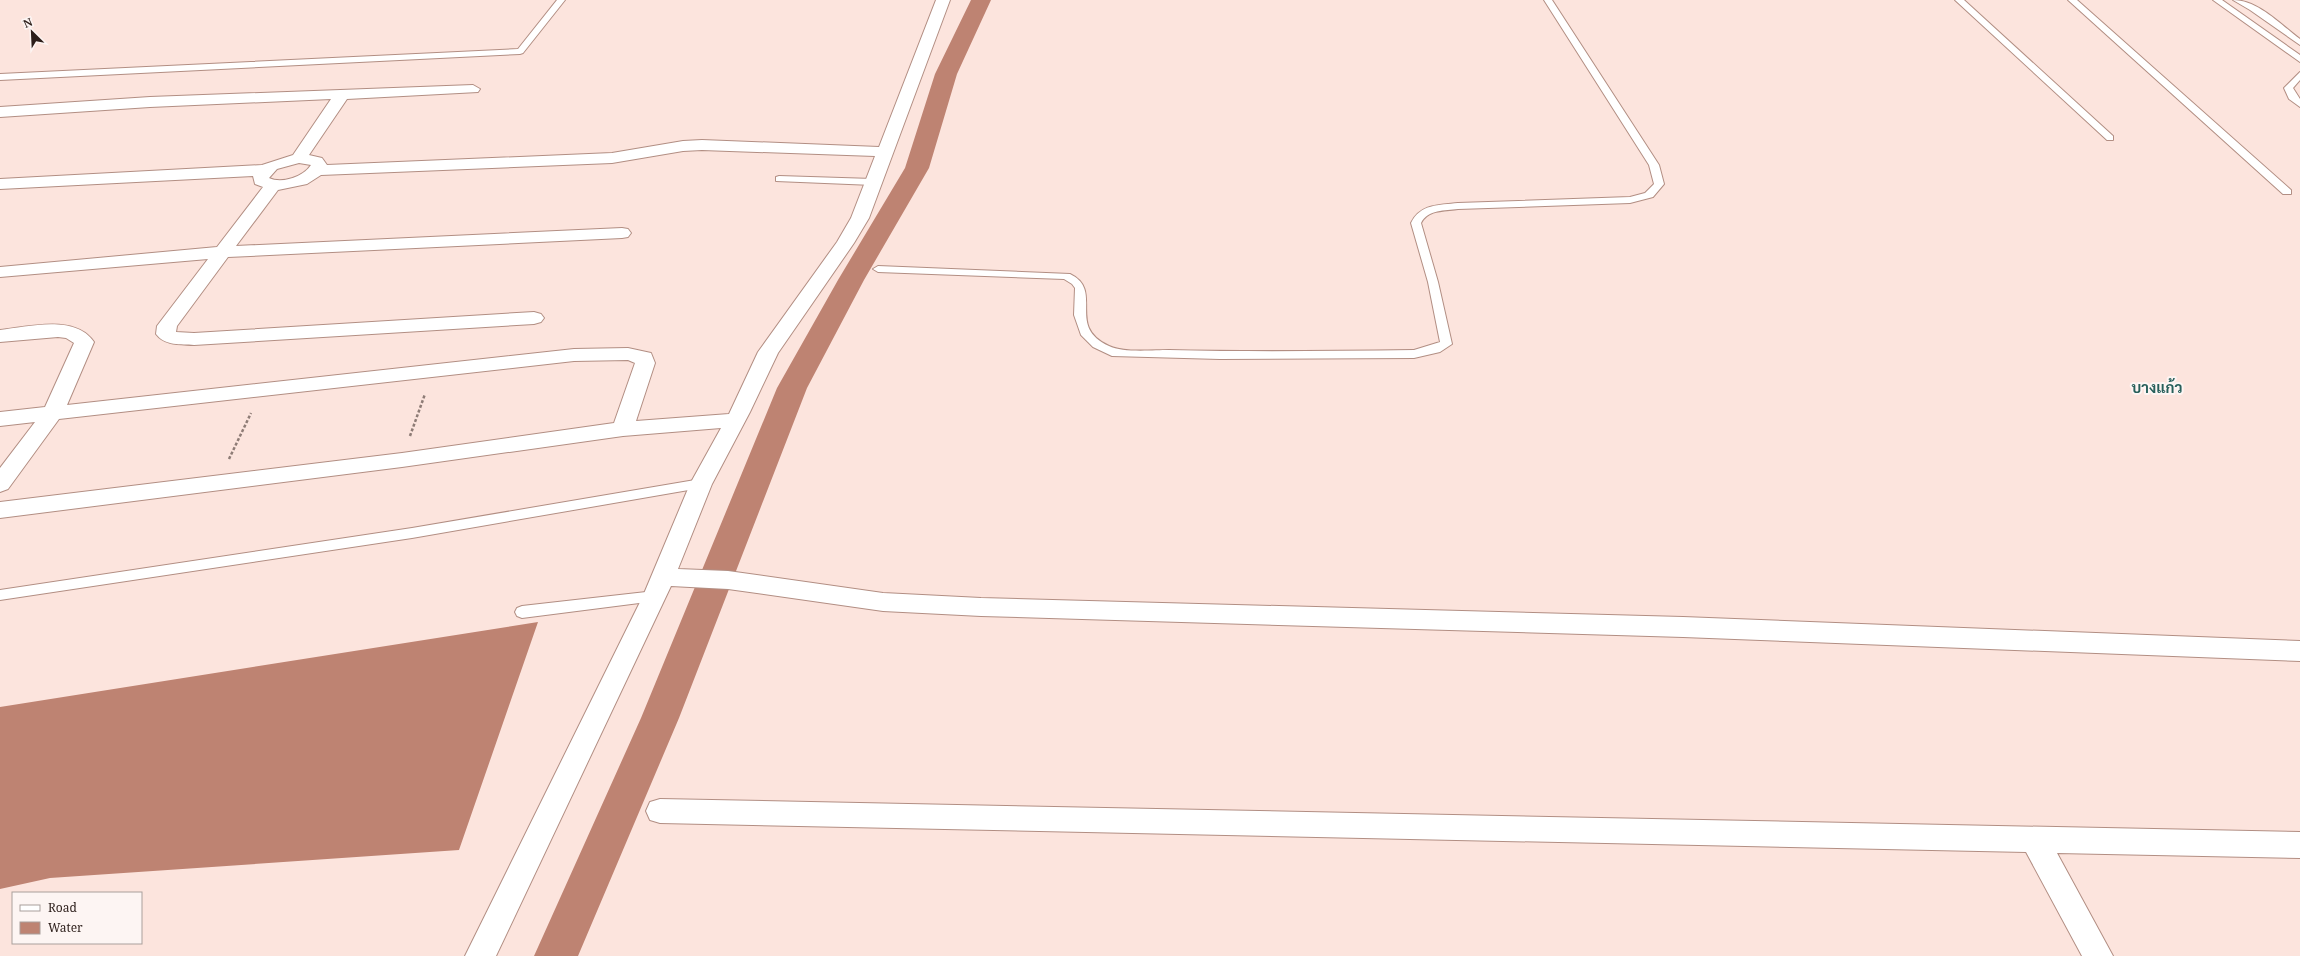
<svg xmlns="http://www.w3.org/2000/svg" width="2300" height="956" viewBox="0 0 2300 956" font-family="'Noto Serif',Sarabun,serif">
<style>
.water{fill:#be8372}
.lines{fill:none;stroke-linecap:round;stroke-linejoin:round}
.canal{fill:#be8372;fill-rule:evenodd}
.lane-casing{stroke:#b28e83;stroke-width:2}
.street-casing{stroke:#b28e83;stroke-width:2}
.path{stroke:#8e7c76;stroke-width:2.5;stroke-dasharray:3 2;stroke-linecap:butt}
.lane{fill:#fff;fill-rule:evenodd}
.street{fill:#fff;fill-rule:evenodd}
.labels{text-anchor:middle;stroke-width:4;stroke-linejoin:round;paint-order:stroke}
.district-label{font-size:15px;font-weight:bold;fill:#275f5a;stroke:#fdf5f3}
</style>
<rect width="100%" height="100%" fill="#fce4dd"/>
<path class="water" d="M 538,622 L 459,850 L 50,878 L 0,889 L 0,707 Z"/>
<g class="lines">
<path class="canal" d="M 971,0 L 991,0 L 957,74 L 929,168 L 864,280 L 807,388 L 679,718 L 578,956 L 534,956 L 641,718 L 777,388 L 838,280 L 905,168 L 935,74 Z"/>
<defs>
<path id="lane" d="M 557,0 L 565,0 L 523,53 L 520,54 L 0,80 L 0,74 L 518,49 Z
M 1544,0 L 1552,0 L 1659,165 L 1664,184 L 1653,197 L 1630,203 L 1458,209 C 1445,211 1428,209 1421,223 L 1438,282 L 1452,344 L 1440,352 L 1414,358 L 1220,359 L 1112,356 L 1093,347 L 1081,335 L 1074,315 L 1075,288 L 1072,284 L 1064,279 L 878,272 L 873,269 L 878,266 L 1070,274 C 1105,291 1065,326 1109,346 C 1122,353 1153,350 1169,350 C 1251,352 1332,351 1414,350 L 1440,342 L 1428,282 L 1411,223 C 1420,204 1439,205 1458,203 L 1630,197 L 1645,193 L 1654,184 L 1649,165 Z
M 1955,0 L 1964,0 L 2113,136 L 2113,140 L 2107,140 Z
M 2068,0 L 2077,0 L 2291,190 L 2291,194 L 2283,194 Z
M 2213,0 L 2222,0 L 2300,55 L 2300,62 Z
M 2233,0 C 2258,0 2281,25 2300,39 L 2300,45 L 2250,10 Z
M 2300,72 L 2300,80 L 2293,88 L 2300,99 L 2300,107 L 2289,99 L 2284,88 Z
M 779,176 L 873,179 L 878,182 L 873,185 L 776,181 L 776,177 Z
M 701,479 L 708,484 L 706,487 L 412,538 L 0,600 L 0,590 L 412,528 Z
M 655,591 L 660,592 L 662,596 L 660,600 L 655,601 L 522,618 L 517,616 L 515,612 L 517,608 L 522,606 Z"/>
<path id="street" d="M 936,0 L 950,0 L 869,218 L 854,243 L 778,353 L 750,412 L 712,484 L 678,569 L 728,571 L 883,593 L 981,598 L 1683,617 L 2300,641 L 2300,661 L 1683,637 L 981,616 L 883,611 L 728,589 L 671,586 L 496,956 L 465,956 L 643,596 L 690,484 L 721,428 L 623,436 L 402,467 L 0,518 L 0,502 L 402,453 L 614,423 L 635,363 L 628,360 L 574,361 L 59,419 L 8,489 L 0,492 L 0,468 L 35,422 L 0,426 L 0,412 L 45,407 L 74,343 L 66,338 L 58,337 L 0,342 L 0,330 C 28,327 75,314 94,342 L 67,405 L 574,349 L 628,348 L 651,353 L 655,363 L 636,421 L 729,414 L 758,352 L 837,242 L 851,218 L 875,156 L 702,150 L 683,151 L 612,163 L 321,175 L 307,184 L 278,190 L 236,246 L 622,228 L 628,229 L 631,233 L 628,237 L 622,238 L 228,257 L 177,326 L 176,332 L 194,333 L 534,312 L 541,314 L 544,318 L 541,322 L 534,324 L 194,345 C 181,344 165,346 156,334 L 157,326 L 208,259 L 0,277 L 0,267 L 217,247 L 263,187 L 255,184 L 253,176 L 0,189 L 0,179 L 262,165 L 293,155 L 331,99 L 150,107 L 0,117 L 0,107 L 150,97 L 473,85 L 480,89 L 478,92 L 347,99 L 309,155 L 322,158 L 327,165 L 612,153 L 683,141 L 702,140 L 879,147 ZM 299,163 L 311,165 C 303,177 282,184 269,178 L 277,169 Z
M 660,799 L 2300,832 L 2300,858 L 2057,853 L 2113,956 L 2082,956 L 2026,852 L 660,823 L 650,820 L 646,811 L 650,802 Z"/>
</defs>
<use href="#lane" class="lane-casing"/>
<use href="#street" class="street-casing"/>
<path class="path" d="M 410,436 L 425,394
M 229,459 L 251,413"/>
<use href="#lane" class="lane"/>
<use href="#street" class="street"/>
</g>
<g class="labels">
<g class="district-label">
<text x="2157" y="393">บางแก้ว</text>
</g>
</g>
<rect x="12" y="892" width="130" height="52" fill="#fdf5f3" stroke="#a99f9c"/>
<rect x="20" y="905" width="20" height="6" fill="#ffffff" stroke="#a99f9c"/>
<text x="48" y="912" font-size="12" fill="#2c1e1a">Road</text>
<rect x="20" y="922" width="20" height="12" fill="#be8372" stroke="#a99f9c"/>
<text x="48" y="932" font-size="12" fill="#2c1e1a">Water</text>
<g transform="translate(32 32) rotate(336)" stroke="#fdf5f3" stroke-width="3" paint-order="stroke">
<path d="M0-3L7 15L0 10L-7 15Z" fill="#2c1e1a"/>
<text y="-6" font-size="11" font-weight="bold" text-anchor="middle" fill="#2c1e1a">N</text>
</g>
</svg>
